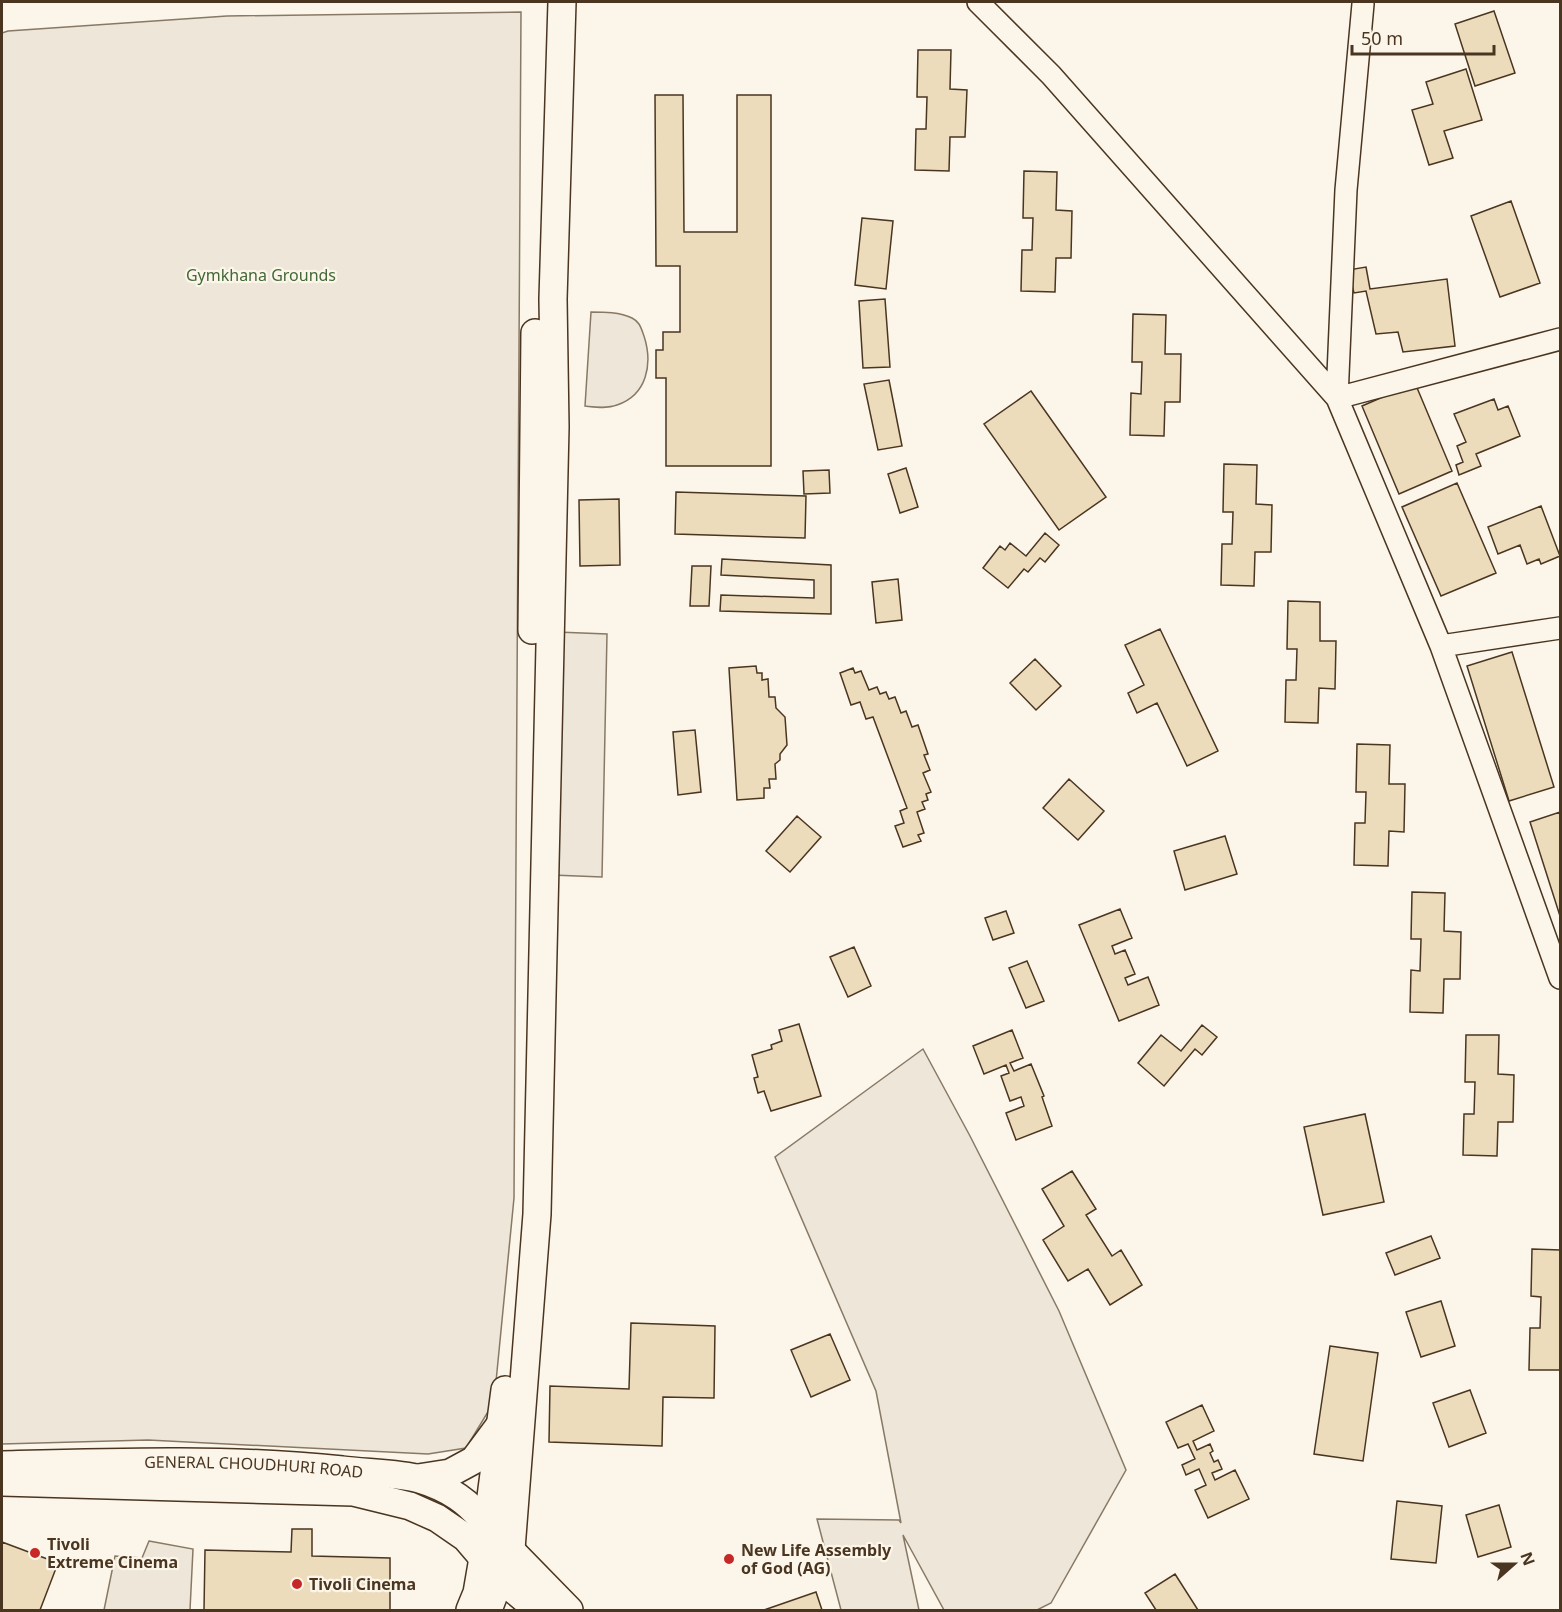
<svg xmlns="http://www.w3.org/2000/svg" width="1562" height="1612" viewBox="0 0 1562 1612" font-family="'Noto Sans',sans-serif">
<style>
.green{fill:#ede6d9;stroke:#887966;stroke-width:1.5}
.building{fill:#ecdcbc;stroke:#4a3520;stroke-width:1.5}
.lines{fill:none;stroke-linecap:round;stroke-linejoin:round}
.minor-casing{stroke:#4a3520;stroke-width:24}
.major-casing{stroke:#4a3520;stroke-width:30}
.minor{stroke:#fbf6e9;stroke-width:21}
.major{stroke:#fbf6e9;stroke-width:27}
.poi-dot{fill:#c62828;stroke:#fbf6e9;stroke-width:2}
.labels{text-anchor:middle;stroke-width:4.5;stroke-linejoin:round;paint-order:stroke}
.park-label{font-size:16px;fill:#436837;stroke:#fbf6e9}
.street-label{font-size:16px;fill:#4a3520;stroke:#fbf6e9}
.poi-label{font-size:16px;font-weight:bold;fill:#4a3520;stroke:#fbf6e9;text-anchor:start}
</style>
<rect width="100%" height="100%" fill="#fbf6e9"/>
<path class="green" d="M 521,12 L 514,1198 L 494,1402 L 466,1448 L 428,1454 L 148,1440 L 2,1444 L 2,33 L 8,31 L 227,16 Z
M 591,312 C 604,312 620,312 632,318 C 640,322 641,328 644,336 C 653,364 647,395 617,405 C 607,409 595,407 585,406 Z
M 557,632 L 607,634 L 602,877 L 552,875 Z
M 923,1049 L 970,1136 L 1059,1311 L 1126,1470 L 1051,1603 L 1037,1610 L 944,1610 L 903,1535 L 919,1610 L 841,1610 L 817,1519 L 899,1520 L 901,1523 L 876,1391 L 775,1157 Z
M 149,1541 L 193,1549 L 190,1610 L 104,1610 L 115,1556 L 142,1558 Z"/>
<path class="building" d="M 1494,11 L 1515,73 L 1475,86 L 1455,24 Z
M 918,50 L 951,50 L 950,89 L 967,90 L 965,137 L 950,137 L 949,171 L 915,170 L 916,129 L 926,129 L 927,97 L 917,97 Z
M 1466,69 L 1482,120 L 1444,131 L 1453,158 L 1429,165 L 1412,110 L 1433,104 L 1426,82 Z
M 655,95 L 683,95 L 684,232 L 737,232 L 737,95 L 771,95 L 771,466 L 666,466 L 666,378 L 656,378 L 656,350 L 663,350 L 663,332 L 680,332 L 680,266 L 656,266 Z
M 1024,171 L 1057,172 L 1056,210 L 1072,211 L 1071,258 L 1056,258 L 1055,292 L 1021,291 L 1022,250 L 1032,250 L 1033,218 L 1023,218 Z
M 1511,201 L 1540,283 L 1500,297 L 1471,216 Z
M 862,218 L 893,221 L 886,289 L 855,285 Z
M 1366,267 L 1370,289 L 1447,279 L 1455,346 L 1403,352 L 1398,332 L 1376,334 L 1366,291 L 1354,293 L 1348,270 Z
M 885,299 L 890,367 L 863,368 L 859,301 Z
M 1133,314 L 1166,315 L 1165,354 L 1181,354 L 1180,402 L 1165,402 L 1164,436 L 1130,435 L 1131,393 L 1141,394 L 1142,362 L 1132,362 Z
M 889,380 L 902,446 L 878,450 L 864,384 Z
M 1415,383 L 1452,471 L 1399,494 L 1362,406 Z
M 1031,391 L 1106,497 L 1059,530 L 984,424 Z
M 1494,399 L 1498,410 L 1508,406 L 1520,436 L 1476,454 L 1481,466 L 1459,475 L 1456,465 L 1463,462 L 1457,446 L 1466,442 L 1454,414 Z
M 1224,464 L 1257,465 L 1256,504 L 1272,505 L 1271,552 L 1255,552 L 1254,586 L 1221,585 L 1222,544 L 1232,544 L 1233,512 L 1223,512 Z
M 906,468 L 918,507 L 900,513 L 888,474 Z
M 829,470 L 830,493 L 804,494 L 803,471 Z
M 1457,483 L 1496,573 L 1441,596 L 1402,507 Z
M 676,492 L 806,496 L 805,538 L 675,534 Z
M 619,499 L 620,565 L 580,566 L 579,500 Z
M 1541,506 L 1560,556 L 1541,564 L 1539,559 L 1527,564 L 1520,545 L 1498,554 L 1488,527 Z
M 1045,533 L 1059,545 L 1045,562 L 1040,558 L 1028,572 L 1024,569 L 1008,588 L 983,568 L 1000,546 L 1005,550 L 1010,543 L 1026,556 Z
M 722,559 L 831,565 L 831,614 L 720,611 L 721,595 L 814,598 L 814,580 L 721,575 Z
M 692,566 L 711,566 L 709,606 L 690,606 Z
M 898,579 L 902,620 L 876,623 L 872,582 Z
M 1288,601 L 1320,602 L 1320,641 L 1336,641 L 1335,689 L 1319,688 L 1318,723 L 1285,722 L 1286,680 L 1296,680 L 1297,649 L 1287,649 Z
M 1160,629 L 1218,751 L 1187,766 L 1157,703 L 1137,713 L 1128,693 L 1144,685 L 1125,645 Z
M 1512,652 L 1554,787 L 1509,801 L 1467,666 Z
M 1035,659 L 1061,686 L 1036,710 L 1010,683 Z
M 756,666 L 757,673 L 762,673 L 762,680 L 768,679 L 769,697 L 775,697 L 776,708 L 785,717 L 787,745 L 780,754 L 780,760 L 775,764 L 776,779 L 769,779 L 770,788 L 764,788 L 764,798 L 737,800 L 729,668 Z
M 853,668 L 855,673 L 861,671 L 869,690 L 877,687 L 880,694 L 886,692 L 889,699 L 895,697 L 901,713 L 906,711 L 912,727 L 918,725 L 928,754 L 924,755 L 930,770 L 923,773 L 931,792 L 926,794 L 928,800 L 922,802 L 925,809 L 917,812 L 924,833 L 918,835 L 921,841 L 903,847 L 895,826 L 904,823 L 900,811 L 907,808 L 873,717 L 866,719 L 860,702 L 851,705 L 840,673 Z
M 695,730 L 701,792 L 678,795 L 673,732 Z
M 1357,744 L 1390,745 L 1389,784 L 1405,784 L 1404,832 L 1389,831 L 1388,866 L 1354,865 L 1355,823 L 1365,823 L 1366,792 L 1356,792 Z
M 1069,779 L 1104,811 L 1078,840 L 1043,808 Z
M 1560,812 L 1560,916 L 1530,822 Z
M 797,816 L 821,837 L 790,872 L 766,851 Z
M 1225,836 L 1237,874 L 1185,890 L 1174,851 Z
M 1412,892 L 1445,893 L 1444,931 L 1461,932 L 1460,979 L 1444,979 L 1443,1013 L 1410,1012 L 1411,970 L 1420,971 L 1421,939 L 1411,939 Z
M 1120,909 L 1132,938 L 1112,946 L 1115,954 L 1125,950 L 1135,974 L 1125,978 L 1128,985 L 1148,977 L 1159,1005 L 1119,1021 L 1079,925 Z
M 1006,911 L 1014,933 L 993,940 L 985,918 Z
M 854,947 L 871,986 L 848,997 L 830,957 Z
M 1027,961 L 1044,1001 L 1026,1008 L 1009,968 Z
M 799,1024 L 821,1096 L 771,1111 L 764,1091 L 758,1093 L 754,1078 L 758,1077 L 752,1055 L 772,1049 L 771,1045 L 782,1041 L 779,1030 Z
M 1202,1025 L 1217,1037 L 1202,1055 L 1195,1049 L 1164,1086 L 1138,1063 L 1161,1035 L 1181,1051 Z
M 1012,1030 L 1023,1058 L 1010,1063 L 1014,1071 L 1031,1064 L 1044,1096 L 1042,1097 L 1052,1126 L 1016,1140 L 1006,1113 L 1024,1106 L 1021,1097 L 1010,1101 L 1001,1076 L 1009,1073 L 1006,1065 L 984,1074 L 973,1046 Z
M 1466,1035 L 1499,1035 L 1498,1074 L 1514,1075 L 1513,1122 L 1498,1122 L 1497,1156 L 1463,1155 L 1464,1114 L 1474,1114 L 1475,1082 L 1465,1082 Z
M 1365,1114 L 1384,1202 L 1323,1215 L 1304,1127 Z
M 1072,1171 L 1096,1209 L 1086,1215 L 1112,1256 L 1121,1250 L 1142,1285 L 1110,1305 L 1088,1269 L 1068,1281 L 1043,1240 L 1064,1226 L 1042,1189 Z
M 1431,1236 L 1440,1258 L 1395,1275 L 1386,1253 Z
M 1532,1249 L 1560,1250 L 1560,1370 L 1529,1370 L 1530,1328 L 1540,1328 L 1541,1297 L 1531,1296 Z
M 1441,1301 L 1455,1346 L 1421,1357 L 1406,1312 Z
M 631,1323 L 715,1326 L 714,1398 L 663,1397 L 662,1446 L 549,1442 L 550,1386 L 629,1389 Z
M 830,1334 L 850,1380 L 811,1397 L 791,1350 Z
M 1330,1346 L 1378,1353 L 1363,1461 L 1314,1454 Z
M 1470,1390 L 1486,1433 L 1449,1447 L 1433,1403 Z
M 1202,1405 L 1214,1431 L 1193,1441 L 1197,1450 L 1210,1444 L 1213,1451 L 1210,1453 L 1214,1462 L 1218,1460 L 1222,1469 L 1212,1473 L 1215,1480 L 1235,1470 L 1249,1499 L 1208,1518 L 1195,1490 L 1206,1485 L 1199,1469 L 1186,1475 L 1182,1465 L 1195,1459 L 1188,1444 L 1178,1448 L 1166,1422 Z
M 1397,1501 L 1442,1506 L 1436,1563 L 1391,1559 Z
M 1499,1505 L 1511,1547 L 1478,1557 L 1466,1515 Z
M 292,1529 L 312,1529 L 312,1556 L 390,1558 L 390,1610 L 204,1610 L 205,1550 L 291,1552 Z
M 2,1542 L 58,1563 L 40,1610 L 2,1610 Z
M 1175,1574 L 1198,1610 L 1156,1610 L 1145,1593 Z
M 816,1592 L 822,1610 L 764,1610 Z"/>
<g class="lines">
<defs>
<path id="minor" d="M 978,2 L 1051,75 L 1337,398 L 1441,646 L 1560,978
M 1363,4 L 1346,190 L 1337,398 L 1560,339
M 1441,646 L 1560,628"/>
<g id="major">
<path d="M 532,630 L 535,333"/>
<path id="s1" d="M 2,1465 C 113,1462 231,1458 342,1470 C 364,1473 400,1473 419,1479 C 449,1488 470,1502 488,1527 L 569,1610"/>
<path d="M 418,1478 L 450,1473 L 474,1460 L 500,1425"/>
<path d="M 2,1482 L 353,1492 L 410,1506 L 437,1518 L 466,1538 L 501,1579 L 538,1610"/>
<path d="M 470,1610 L 477,1593 L 483,1558 L 505,1390"/>
<path d="M 488,1610 L 511,1549 L 537,1214 L 555,427 L 553,299 L 562,2"/>
</g>
</defs>
<use href="#minor" class="minor-casing"/>
<use href="#major" class="major-casing"/>
<use href="#minor" class="minor"/>
<use href="#major" class="major"/>
</g>
<g class="poi-dot">
<circle cx="35" cy="1553" r="6"/>
<circle cx="729" cy="1559" r="6"/>
<circle cx="297" cy="1584" r="6"/>
</g>
<g class="labels">
<g class="park-label">
<text x="261" y="281">Gymkhana Grounds</text>
</g>
<g class="street-label">
<text dy="6" stroke="none"><textPath href="#s1" startOffset="252">GENERAL CHOUDHURI ROAD</textPath></text>
</g>
<g class="poi-label">
<text x="47" y="1550">Tivoli<tspan x="47" dy="18">Extreme Cinema</tspan></text>
<text x="741" y="1556">New Life Assembly<tspan x="741" dy="18">of God (AG)</tspan></text>
<text x="309" y="1590">Tivoli Cinema</text>
</g>
</g>
<rect width="1562" height="1612" fill="none" stroke="#4a3520" stroke-width="6"/>
<g transform="translate(1514 1564) rotate(69)" stroke="#fbf6e9" stroke-width="4.5" paint-order="stroke">
<path d="M0-4.5L10 22L0 15L-10 22Z" fill="#4a3520"/>
<text y="-9" font-size="16" font-weight="bold" text-anchor="middle" fill="#4a3520">N</text>
</g>
<path d="M1352 45v9h142v-9" fill="none" stroke="#4a3520" stroke-width="3"/>
<text x="1361" y="45" font-size="18" fill="#4a3520" stroke="#fbf6e9" stroke-width="4.5" paint-order="stroke">50 m</text>
</svg>
